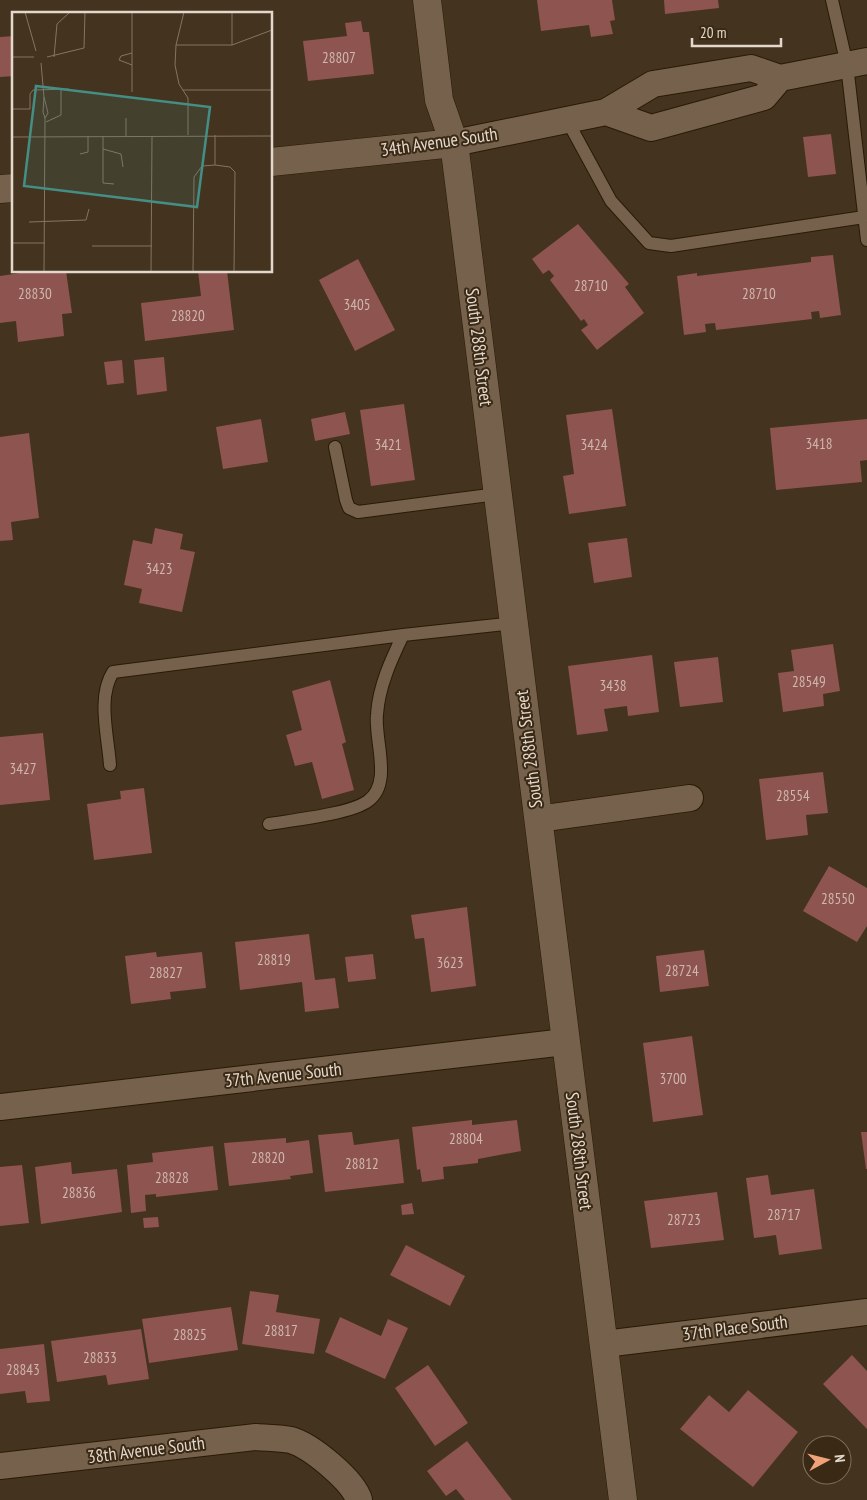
<svg xmlns="http://www.w3.org/2000/svg" width="867" height="1500" viewBox="0 0 867 1500" font-family="'PT Sans Narrow',sans-serif">
<style>
.building{fill:#8e544f}
.lines{fill:none;stroke-linecap:round;stroke-linejoin:round}
.service-casing{stroke:#2a1a06;stroke-width:14}
.minor-casing{stroke:#2a1a06;stroke-width:28}
.tertiary-casing{stroke:#2a1a06;stroke-width:29}
.secondary-casing{stroke:#2a1a06;stroke-width:29}
.service{stroke:#76624c;stroke-width:12}
.minor{stroke:#76624c;stroke-width:26}
.tertiary{stroke:#76624c;stroke-width:28}
.secondary{stroke:#76624c;stroke-width:28}
.labels{text-anchor:middle;stroke-width:4;stroke-linejoin:round;paint-order:stroke}
.number-label{font-size:15px;fill:#ceb7ad}
.street-label{font-size:18px;fill:#e3d8cc;stroke:#3a2914}
.inset-road{fill:none;stroke:#847564;stroke-width:1}
.view{fill:#448e86;fill-opacity:0.15;stroke:#448e86;stroke-width:2.5}
.inset-edge{fill:none;stroke:#e3d8cc;stroke-width:2.5}
</style>
<rect width="100%" height="100%" fill="#44331e"/>
<path class="building" d="M 537,0 L 612,0 L 615,20 L 610,21 L 613,34 L 591,37 L 589,25 L 541,31 Z
M 664,0 L 718,0 L 719,8 L 665,14 Z
M 361,21 L 363,32 L 369,32 L 374,74 L 308,81 L 303,41 L 347,36 L 345,23 Z
M 14,36 L 14,76 L 0,77 L 0,37 Z
M 831,134 L 836,174 L 808,177 L 803,137 Z
M 578,224 L 629,284 L 625,287 L 644,313 L 597,350 L 581,330 L 588,325 L 584,319 L 581,321 L 550,280 L 554,276 L 549,270 L 543,274 L 532,259 Z
M 833,255 L 841,315 L 820,318 L 819,311 L 811,312 L 812,319 L 716,330 L 715,323 L 705,324 L 706,332 L 684,335 L 677,276 L 697,273 L 697,276 L 811,262 L 811,257 Z
M 358,259 L 395,330 L 355,351 L 319,280 Z
M 34,271 L 66,271 L 72,313 L 62,314 L 64,336 L 18,342 L 16,321 L 0,323 L 0,276 Z
M 198,271 L 227,271 L 234,330 L 145,341 L 141,303 L 201,296 Z
M 164,357 L 167,391 L 137,395 L 134,360 Z
M 122,360 L 124,383 L 107,385 L 104,362 Z
M 404,404 L 415,480 L 371,486 L 360,410 Z
M 612,409 L 626,506 L 569,514 L 563,476 L 574,474 L 566,415 Z
M 345,412 L 350,434 L 315,441 L 311,419 Z
M 261,419 L 268,462 L 223,469 L 216,427 Z
M 867,419 L 867,460 L 860,461 L 862,482 L 776,490 L 770,428 Z
M 29,433 L 39,518 L 11,522 L 13,540 L 0,541 L 0,437 Z
M 155,528 L 183,534 L 180,549 L 195,552 L 182,612 L 139,603 L 142,589 L 124,585 L 133,540 L 152,544 Z
M 627,538 L 632,577 L 594,583 L 588,543 Z
M 833,644 L 840,691 L 823,694 L 824,706 L 783,712 L 778,673 L 794,671 L 791,650 Z
M 652,655 L 659,712 L 628,716 L 627,706 L 604,709 L 608,731 L 577,735 L 568,666 Z
M 718,657 L 723,702 L 680,707 L 674,662 Z
M 330,680 L 346,742 L 342,744 L 354,790 L 322,799 L 312,762 L 295,766 L 286,735 L 302,730 L 292,691 Z
M 43,733 L 50,800 L 0,805 L 0,737 Z
M 823,772 L 828,813 L 806,815 L 808,835 L 766,840 L 759,779 Z
M 144,788 L 152,853 L 94,860 L 87,804 L 121,799 L 120,791 Z
M 829,866 L 867,888 L 867,926 L 857,942 L 803,911 Z
M 467,907 L 476,986 L 431,992 L 424,938 L 415,939 L 411,915 Z
M 309,934 L 315,980 L 335,978 L 339,1008 L 305,1012 L 302,982 L 240,990 L 235,942 Z
M 704,950 L 709,986 L 660,992 L 656,956 Z
M 156,952 L 157,957 L 202,952 L 206,988 L 170,992 L 171,999 L 131,1004 L 125,956 Z
M 373,954 L 376,979 L 348,982 L 345,957 Z
M 692,1036 L 703,1115 L 653,1122 L 643,1043 Z
M 472,1120 L 472,1125 L 517,1120 L 521,1151 L 478,1159 L 478,1163 L 443,1167 L 444,1179 L 422,1182 L 420,1169 L 417,1170 L 412,1127 Z
M 352,1132 L 354,1145 L 399,1139 L 404,1183 L 325,1192 L 318,1135 Z
M 861,1132 L 867,1132 L 867,1169 L 866,1169 Z
M 286,1138 L 286,1143 L 309,1140 L 313,1173 L 290,1176 L 291,1179 L 229,1186 L 224,1143 Z
M 213,1146 L 218,1190 L 156,1197 L 156,1194 L 145,1195 L 146,1211 L 131,1213 L 127,1165 L 153,1162 L 152,1153 Z
M 71,1162 L 72,1174 L 117,1169 L 122,1212 L 41,1224 L 35,1167 Z
M 22,1165 L 29,1223 L 0,1226 L 0,1167 Z
M 768,1175 L 771,1195 L 814,1189 L 822,1249 L 779,1255 L 776,1235 L 754,1238 L 746,1178 Z
M 717,1192 L 724,1240 L 651,1248 L 644,1201 Z
M 412,1203 L 414,1214 L 402,1215 L 401,1205 Z
M 158,1217 L 159,1227 L 144,1228 L 143,1218 Z
M 406,1245 L 465,1276 L 450,1306 L 390,1275 Z
M 250,1291 L 279,1295 L 276,1312 L 320,1319 L 314,1354 L 242,1344 Z
M 231,1307 L 238,1350 L 149,1363 L 142,1319 Z
M 340,1317 L 381,1336 L 388,1319 L 408,1328 L 385,1379 L 325,1352 Z
M 141,1329 L 149,1379 L 108,1385 L 106,1375 L 57,1382 L 51,1341 Z
M 44,1344 L 50,1401 L 27,1403 L 25,1391 L 0,1394 L 0,1349 Z
M 852,1355 L 867,1371 L 867,1429 L 823,1384 Z
M 428,1365 L 468,1423 L 435,1446 L 395,1388 Z
M 748,1390 L 798,1432 L 753,1487 L 680,1429 L 709,1395 L 729,1412 Z
M 467,1441 L 512,1500 L 465,1500 L 456,1489 L 446,1496 L 427,1471 Z"/>
<g class="lines">
<defs>
<path id="service" d="M 832,0 L 847,65 L 867,240
M 567,120 L 611,201 L 649,243 L 671,246 L 864,217
M 335,447 L 346,500 L 349,508 L 358,512 L 497,494
M 110,765 C 108,736 97,697 113,672 L 403,635 L 514,623
M 269,824 C 294,820 350,814 368,801 C 393,783 374,740 377,714 C 379,686 391,660 403,635"/>
<path id="minor" d="M 751,68 L 780,78 L 764,97 L 651,128 L 606,112 L 653,84 Z
M 780,78 L 867,61
M 454,143 L 606,112
M 538,819 L 690,798
M 0,1107 L 565,1042
M 604,1344 L 867,1312
M 0,1466 L 256,1437 C 267,1438 280,1438 291,1440 C 311,1446 353,1480 359,1500"/>
<path id="tertiary" d="M 271,162 L 454,143
M 0,189 L 14,188"/>
<path id="secondary" d="M 427,0 L 439,100 L 454,143 L 460,190 L 623,1500"/>
</defs>
<use href="#service" class="service-casing"/>
<use href="#minor" class="minor-casing"/>
<use href="#tertiary" class="tertiary-casing"/>
<use href="#secondary" class="secondary-casing"/>
<use href="#service" class="service"/>
<use href="#minor" class="minor"/>
<use href="#tertiary" class="tertiary"/>
<use href="#secondary" class="secondary"/>
</g>
<g class="labels">
<g class="number-label">
<text x="339" y="63">28807</text>
<text x="591" y="291">28710</text>
<text x="35" y="299">28830</text>
<text x="759" y="299">28710</text>
<text x="357" y="310">3405</text>
<text x="188" y="321">28820</text>
<text x="819" y="449">3418</text>
<text x="388" y="450">3421</text>
<text x="594" y="450">3424</text>
<text x="159" y="574">3423</text>
<text x="809" y="687">28549</text>
<text x="613" y="691">3438</text>
<text x="23" y="774">3427</text>
<text x="793" y="801">28554</text>
<text x="838" y="904">28550</text>
<text x="274" y="965">28819</text>
<text x="450" y="968">3623</text>
<text x="682" y="976">28724</text>
<text x="166" y="978">28827</text>
<text x="673" y="1084">3700</text>
<text x="466" y="1144">28804</text>
<text x="268" y="1163">28820</text>
<text x="362" y="1169">28812</text>
<text x="172" y="1183">28828</text>
<text x="79" y="1198">28836</text>
<text x="784" y="1220">28717</text>
<text x="684" y="1225">28723</text>
<text x="281" y="1336">28817</text>
<text x="190" y="1340">28825</text>
<text x="100" y="1363">28833</text>
<text x="23" y="1375">28843</text>
</g>
<g class="street-label">
<text transform="translate(439 142) rotate(-8)" y="6">34th Avenue South</text>
<text transform="translate(479 347) rotate(83)" y="6">South 288th Street</text>
<text transform="translate(529 749) rotate(-97)" y="6">South 288th Street</text>
<text transform="translate(283 1075) rotate(-6)" y="6">37th Avenue South</text>
<text transform="translate(579 1151) rotate(83)" y="6">South 288th Street</text>
<text transform="translate(735 1328) rotate(-7)" y="6">37th Place South</text>
<text transform="translate(146 1450) rotate(-7)" y="6">38th Avenue South</text>
</g>
</g>
<g transform="translate(12 12)">
<rect width="260" height="260" fill="#44331e"/>
<path class="inset-road" d="M 13,0 L 24,39M 172,0 L 164,33 L 163,53 L 167,72 L 176,86 L 176,123M 220,0 L 220,33M 164,33 L 220,33 L 260,18M 0,45 L 22,45M 35,45 L 72,36 L 73,0M 42,45 L 45,12 L 58,0M 29,51 L 32,85M 120,53 L 107,48 L 109,44 L 120,41M 171,78 L 260,78M 120,80 L 120,0M 32,85 L 36,101 L 33,106 L 31,100 ZM 0,97 L 18,97 L 18,82 L 21,78 L 57,77M 114,106 L 114,124M 34,110 L 49,103 L 49,77M 91,124 L 91,171 L 102,172M 0,125 L 260,124M 91,137 L 109,142 L 111,155M 68,142 L 76,140 L 76,124M 203,153 L 203,123M 17,210 L 74,208 L 77,197M 0,231 L 33,231M 80,234 L 140,234M 32,260 L 33,106M 139,260 L 140,124M 181,260 L 182,165 L 190,154 L 203,153 L 218,155 L 223,160 L 222,260"/>
<path class="view" d="M 24,74 L 198,95 L 185,195 L 12,174 Z"/>
<rect width="260" height="260" class="inset-edge"/>
</g>
<g transform="translate(827 1460) rotate(83)"><circle r="24" fill="#3a2914" stroke="#7e6f5e"/>
<path d="M0-4L9 19L0 12L-9 19Z" fill="#f0a279"/>
<text y="-8" font-size="14" font-weight="bold" text-anchor="middle" fill="#e3d8cc">N</text>
</g>
<path d="M692 38v8h89v-8" fill="none" stroke="#e3d8cc" stroke-width="2.5"/>
<text x="700" y="38" font-size="15" fill="#e3d8cc" stroke="#3a2914" stroke-width="4" paint-order="stroke">20 m</text>
</svg>
